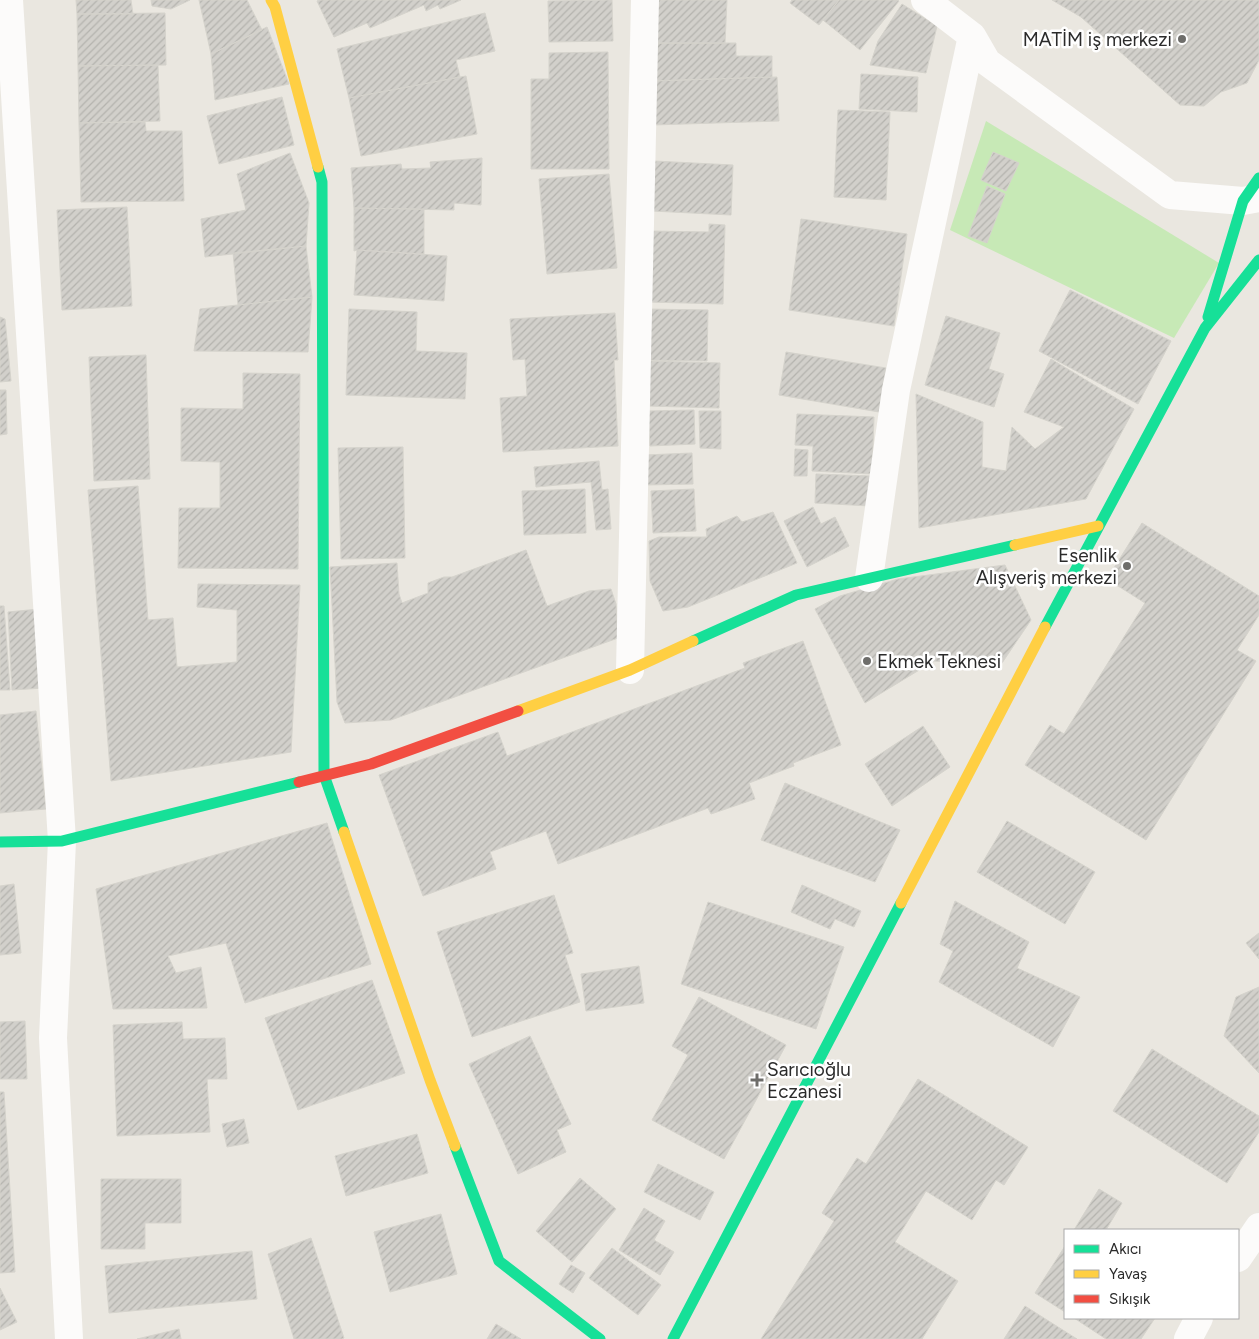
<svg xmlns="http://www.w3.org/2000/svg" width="1259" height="1339" viewBox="0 0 1259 1339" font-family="Figtree,sans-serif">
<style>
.green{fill:#c7e9b6}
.building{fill:url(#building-hatch);stroke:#d5d3cc}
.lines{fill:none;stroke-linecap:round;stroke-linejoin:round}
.street{stroke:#fcfbfa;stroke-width:28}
.fast{stroke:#16e098;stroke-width:11}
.slow{stroke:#ffcf43;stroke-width:11}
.jam{stroke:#f24e42;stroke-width:11}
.poi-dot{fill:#6e6d6a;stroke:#fff;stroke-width:2}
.labels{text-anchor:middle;stroke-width:5;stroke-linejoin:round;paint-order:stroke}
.poi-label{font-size:19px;fill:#2b2b2b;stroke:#fff;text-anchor:end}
</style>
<defs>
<pattern id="building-hatch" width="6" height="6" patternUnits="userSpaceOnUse" patternTransform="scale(1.25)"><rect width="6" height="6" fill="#d2d0cb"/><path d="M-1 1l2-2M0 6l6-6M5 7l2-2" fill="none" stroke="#b4b3ae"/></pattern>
</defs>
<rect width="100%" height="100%" fill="#eae7e0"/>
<path class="green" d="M 986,121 L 1219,263 L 1174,338 L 950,230 Z"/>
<path class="building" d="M 76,0 L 131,0 L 133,14 L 77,14 Z
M 151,0 L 190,0 L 171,9 L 152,6 Z
M 199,0 L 247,0 L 262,30 L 211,54 Z
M 319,0 L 461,0 L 440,9 L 438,5 L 426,11 L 424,5 L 370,28 L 367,23 L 334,37 L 317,1 Z
M 612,0 L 613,41 L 549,42 L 548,1 Z
M 655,0 L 727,0 L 725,43 L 653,43 Z
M 792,0 L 839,0 L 819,25 L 790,3 Z
M 839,0 L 898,0 L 899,1 L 860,50 L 823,20 Z
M 1052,0 L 1259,0 L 1259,60 L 1247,83 L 1221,92 L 1204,106 L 1180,105 L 1081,17 Z
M 902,4 L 937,26 L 926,73 L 870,65 L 878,41 Z
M 165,13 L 166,65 L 78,66 L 77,14 Z
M 485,13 L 495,51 L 456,60 L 460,77 L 349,98 L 337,49 Z
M 267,27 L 289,84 L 215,100 L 211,54 Z
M 653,43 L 736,43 L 736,56 L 772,56 L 772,77 L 652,81 Z
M 608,52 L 609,169 L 531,169 L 531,79 L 549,79 L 549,53 Z
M 158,65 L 160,121 L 79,123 L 78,66 Z
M 861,74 L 918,77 L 917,112 L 859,109 Z
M 466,76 L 477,134 L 361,156 L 349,98 Z
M 777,77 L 779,121 L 653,125 L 652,81 Z
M 282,97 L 294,145 L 219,164 L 207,116 Z
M 838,110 L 890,112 L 886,200 L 834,197 Z
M 145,122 L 146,131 L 182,131 L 184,201 L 81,202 L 79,123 Z
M 993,152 L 1019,163 L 1006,191 L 981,180 Z
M 290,153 L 309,203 L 306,246 L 205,257 L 201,219 L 246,210 L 237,174 Z
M 482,158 L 481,205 L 454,203 L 454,210 L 354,208 L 351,168 L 401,164 L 402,169 L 431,168 L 430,162 Z
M 654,161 L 733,165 L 731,215 L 652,211 Z
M 609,174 L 617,268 L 547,274 L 539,179 Z
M 987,186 L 1005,194 L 987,243 L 968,236 Z
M 127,207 L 132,306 L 62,310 L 57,210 Z
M 354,208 L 424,209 L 424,254 L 357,250 L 354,251 Z
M 801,219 L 907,234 L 894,326 L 789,310 Z
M 709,224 L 725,225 L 723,304 L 648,302 L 649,231 L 709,232 Z
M 306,246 L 312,297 L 238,305 L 233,253 Z
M 357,250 L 447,256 L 444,301 L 354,295 Z
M 1070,290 L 1171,341 L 1138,404 L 1039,351 Z
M 312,297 L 308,352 L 194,351 L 200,309 Z
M 349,309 L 417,312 L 416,351 L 467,353 L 465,399 L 346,395 Z
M 645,309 L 708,310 L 707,361 L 644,360 Z
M 615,313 L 618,360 L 614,360 L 618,446 L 503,452 L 500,398 L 527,396 L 525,359 L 513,360 L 510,319 Z
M 946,316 L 1000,333 L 989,369 L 1004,374 L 994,407 L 925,385 Z
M 0,317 L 5,319 L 11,381 L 0,382 Z
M 786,352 L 886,368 L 879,412 L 779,395 Z
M 146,355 L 150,479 L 94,481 L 89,357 Z
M 1051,359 L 1134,409 L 1086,499 L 919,528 L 916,394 L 983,422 L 982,467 L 1006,471 L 1012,427 L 1035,449 L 1064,427 L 1024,412 Z
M 649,361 L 720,363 L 719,408 L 648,406 Z
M 243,373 L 300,374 L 298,569 L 178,568 L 179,508 L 220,508 L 220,462 L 181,461 L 181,408 L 243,409 Z
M 0,390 L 6,390 L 7,434 L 0,435 Z
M 694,410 L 695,444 L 650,446 L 648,411 Z
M 699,411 L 721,411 L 721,449 L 700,448 Z
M 797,414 L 874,417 L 872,474 L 812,471 L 813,446 L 795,445 Z
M 403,447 L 405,558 L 341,559 L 338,448 Z
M 795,449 L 808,450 L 807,476 L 794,476 Z
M 692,453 L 693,484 L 645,485 L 645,455 Z
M 599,461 L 602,490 L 608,489 L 611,529 L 596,530 L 591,482 L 536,487 L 534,467 Z
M 816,474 L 871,476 L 870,506 L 815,503 Z
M 138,486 L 148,620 L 173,618 L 177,667 L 237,662 L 237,610 L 197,607 L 198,584 L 300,585 L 291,752 L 111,781 L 88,490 Z
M 585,489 L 586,533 L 524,535 L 522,491 Z
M 694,489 L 696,531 L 653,533 L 651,491 Z
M 813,507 L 821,524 L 835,517 L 849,546 L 807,567 L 784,521 Z
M 773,512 L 797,563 L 688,607 L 663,611 L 650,581 L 649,541 L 659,537 L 707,537 L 706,529 L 737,516 L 742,522 Z
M 1142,523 L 1259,596 L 1259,615 L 1237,650 L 1256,661 L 1146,840 L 1025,765 L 1050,725 L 1064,734 L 1145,603 L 1107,579 Z
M 526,550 L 547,606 L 589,591 L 611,589 L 616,604 L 618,638 L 391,720 L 345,723 L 337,702 L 330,567 L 397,563 L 399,594 L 402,603 L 428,593 L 428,583 L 444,577 L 452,577 Z
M 1005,565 L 1031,620 L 1000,666 L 934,661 L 865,703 L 815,609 L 840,596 L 898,579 Z
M 0,606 L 4,606 L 10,690 L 0,690 Z
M 39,609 L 44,688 L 12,690 L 8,612 Z
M 803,641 L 841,745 L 793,763 L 794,766 L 749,783 L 755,799 L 711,814 L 708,808 L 558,864 L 546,831 L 490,852 L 496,869 L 423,896 L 379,775 L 498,732 L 507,756 L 745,668 L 743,663 Z
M 36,711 L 46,809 L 0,813 L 0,715 Z
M 923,726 L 950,767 L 892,806 L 865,764 Z
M 785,783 L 900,830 L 875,882 L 761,840 Z
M 1007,821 L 1095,872 L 1065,924 L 977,872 Z
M 327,823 L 371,964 L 245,1003 L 226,943 L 168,956 L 176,973 L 201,967 L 207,1008 L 113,1009 L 96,889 Z
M 14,884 L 21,953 L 0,955 L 0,886 Z
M 802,885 L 861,911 L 854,927 L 835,919 L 830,929 L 791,912 Z
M 554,895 L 573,953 L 565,955 L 580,1002 L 472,1037 L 437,932 Z
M 955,901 L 1029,942 L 1017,968 L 1080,997 L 1053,1047 L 939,982 L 953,951 L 940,944 Z
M 708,902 L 844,947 L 816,1029 L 681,984 Z
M 1259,933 L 1259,959 L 1246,943 Z
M 639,966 L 644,1003 L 586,1011 L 581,974 Z
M 372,980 L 405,1073 L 298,1110 L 265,1018 Z
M 1259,987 L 1259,1073 L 1224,1036 L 1236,997 Z
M 699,997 L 786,1045 L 724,1159 L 652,1120 L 688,1055 L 672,1046 Z
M 25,1021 L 27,1079 L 0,1079 L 0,1022 Z
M 182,1022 L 183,1039 L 225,1038 L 227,1079 L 207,1079 L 210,1132 L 117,1136 L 113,1025 Z
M 530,1036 L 571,1124 L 557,1130 L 566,1152 L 518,1174 L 469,1064 Z
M 1152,1049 L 1259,1116 L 1259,1132 L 1227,1183 L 1113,1111 Z
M 918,1079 L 1028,1147 L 1004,1185 L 996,1180 L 972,1220 L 926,1191 L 895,1242 L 958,1281 L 922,1339 L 761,1339 L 834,1221 L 822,1213 L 857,1158 L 866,1164 Z
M 0,1092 L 4,1092 L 15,1272 L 0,1273 Z
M 244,1119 L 249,1143 L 227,1147 L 222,1124 Z
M 417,1134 L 428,1173 L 346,1196 L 335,1156 Z
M 658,1164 L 714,1192 L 700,1220 L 644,1192 Z
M 580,1178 L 616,1209 L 572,1262 L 536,1231 Z
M 101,1179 L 181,1179 L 181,1223 L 145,1223 L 145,1249 L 101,1249 Z
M 1099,1189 L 1122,1203 L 1106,1230 L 1074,1230 Z
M 644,1208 L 665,1221 L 654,1240 L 674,1252 L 660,1275 L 619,1250 Z
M 441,1214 L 457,1274 L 390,1292 L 374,1232 Z
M 311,1238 L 344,1338 L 342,1339 L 294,1339 L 268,1254 Z
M 1065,1246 L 1065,1312 L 1035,1293 Z
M 612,1248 L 661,1285 L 638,1315 L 589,1278 Z
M 252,1251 L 257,1299 L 109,1313 L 105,1266 Z
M 571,1265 L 585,1273 L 573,1293 L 559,1284 Z
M 0,1288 L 17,1322 L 0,1330 Z
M 1025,1306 L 1077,1339 L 1004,1339 Z
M 1074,1318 L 1155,1318 L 1141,1339 L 1106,1339 Z
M 496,1324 L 521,1339 L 487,1339 Z
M 179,1329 L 181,1339 L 137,1339 Z"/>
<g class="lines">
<path class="street" d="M 9,0 L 62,841 L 53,1038 L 69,1339
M 925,0 L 972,36 L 987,62 L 1170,195 L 1243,201 L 1259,198
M 869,578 L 896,390 L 972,36
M 630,670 L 645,0
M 1238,1258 L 1259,1227
M 1188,1339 L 1199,1318"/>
<path class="fast" d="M 318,167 L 322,182 L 324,775 L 344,832
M 1208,317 L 1243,201 L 1259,178
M 1045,627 L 1205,328 L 1259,260
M 693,641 L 796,595 L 1015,545
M 0,842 L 62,841 L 299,782
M 455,1146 L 499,1261 L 600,1339
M 673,1339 L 901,903"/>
<path class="slow" d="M 271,0 L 275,7 L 318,167
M 1015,545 L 1098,526
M 518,711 L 630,670 L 693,641
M 344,832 L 430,1080 L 455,1146
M 901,903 L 1045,627"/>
<path class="jam" d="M 299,782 L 371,764 L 518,711"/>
</g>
<g class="poi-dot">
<circle cx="1182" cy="39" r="5"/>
<circle cx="1127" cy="566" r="5"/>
<circle cx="867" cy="661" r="5"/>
<path d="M754.5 1072.5h5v5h5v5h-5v5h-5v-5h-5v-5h5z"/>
</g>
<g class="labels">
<g class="poi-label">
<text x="1172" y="46">MATİM iş merkezi</text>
<text x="1117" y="562">Esenlik<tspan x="1117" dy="22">Alışveriş merkezi</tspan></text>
<text x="877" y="668" text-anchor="start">Ekmek Teknesi</text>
<text x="767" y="1076" text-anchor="start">Sarıcıoğlu<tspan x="767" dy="22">Eczanesi</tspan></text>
</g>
</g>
<rect x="1064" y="1229" width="175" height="90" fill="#ffffff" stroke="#aaaaaa"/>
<rect x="1074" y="1245" width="25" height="8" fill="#16e098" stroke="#aaaaaa"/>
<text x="1109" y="1254" font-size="15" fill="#2b2b2b">Akıcı</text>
<rect x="1074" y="1270" width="25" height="8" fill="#ffcf43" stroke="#aaaaaa"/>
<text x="1109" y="1279" font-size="15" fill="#2b2b2b">Yavaş</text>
<rect x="1074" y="1295" width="25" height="8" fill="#f24e42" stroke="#aaaaaa"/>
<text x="1109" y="1304" font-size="15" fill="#2b2b2b">Sıkışık</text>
</svg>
